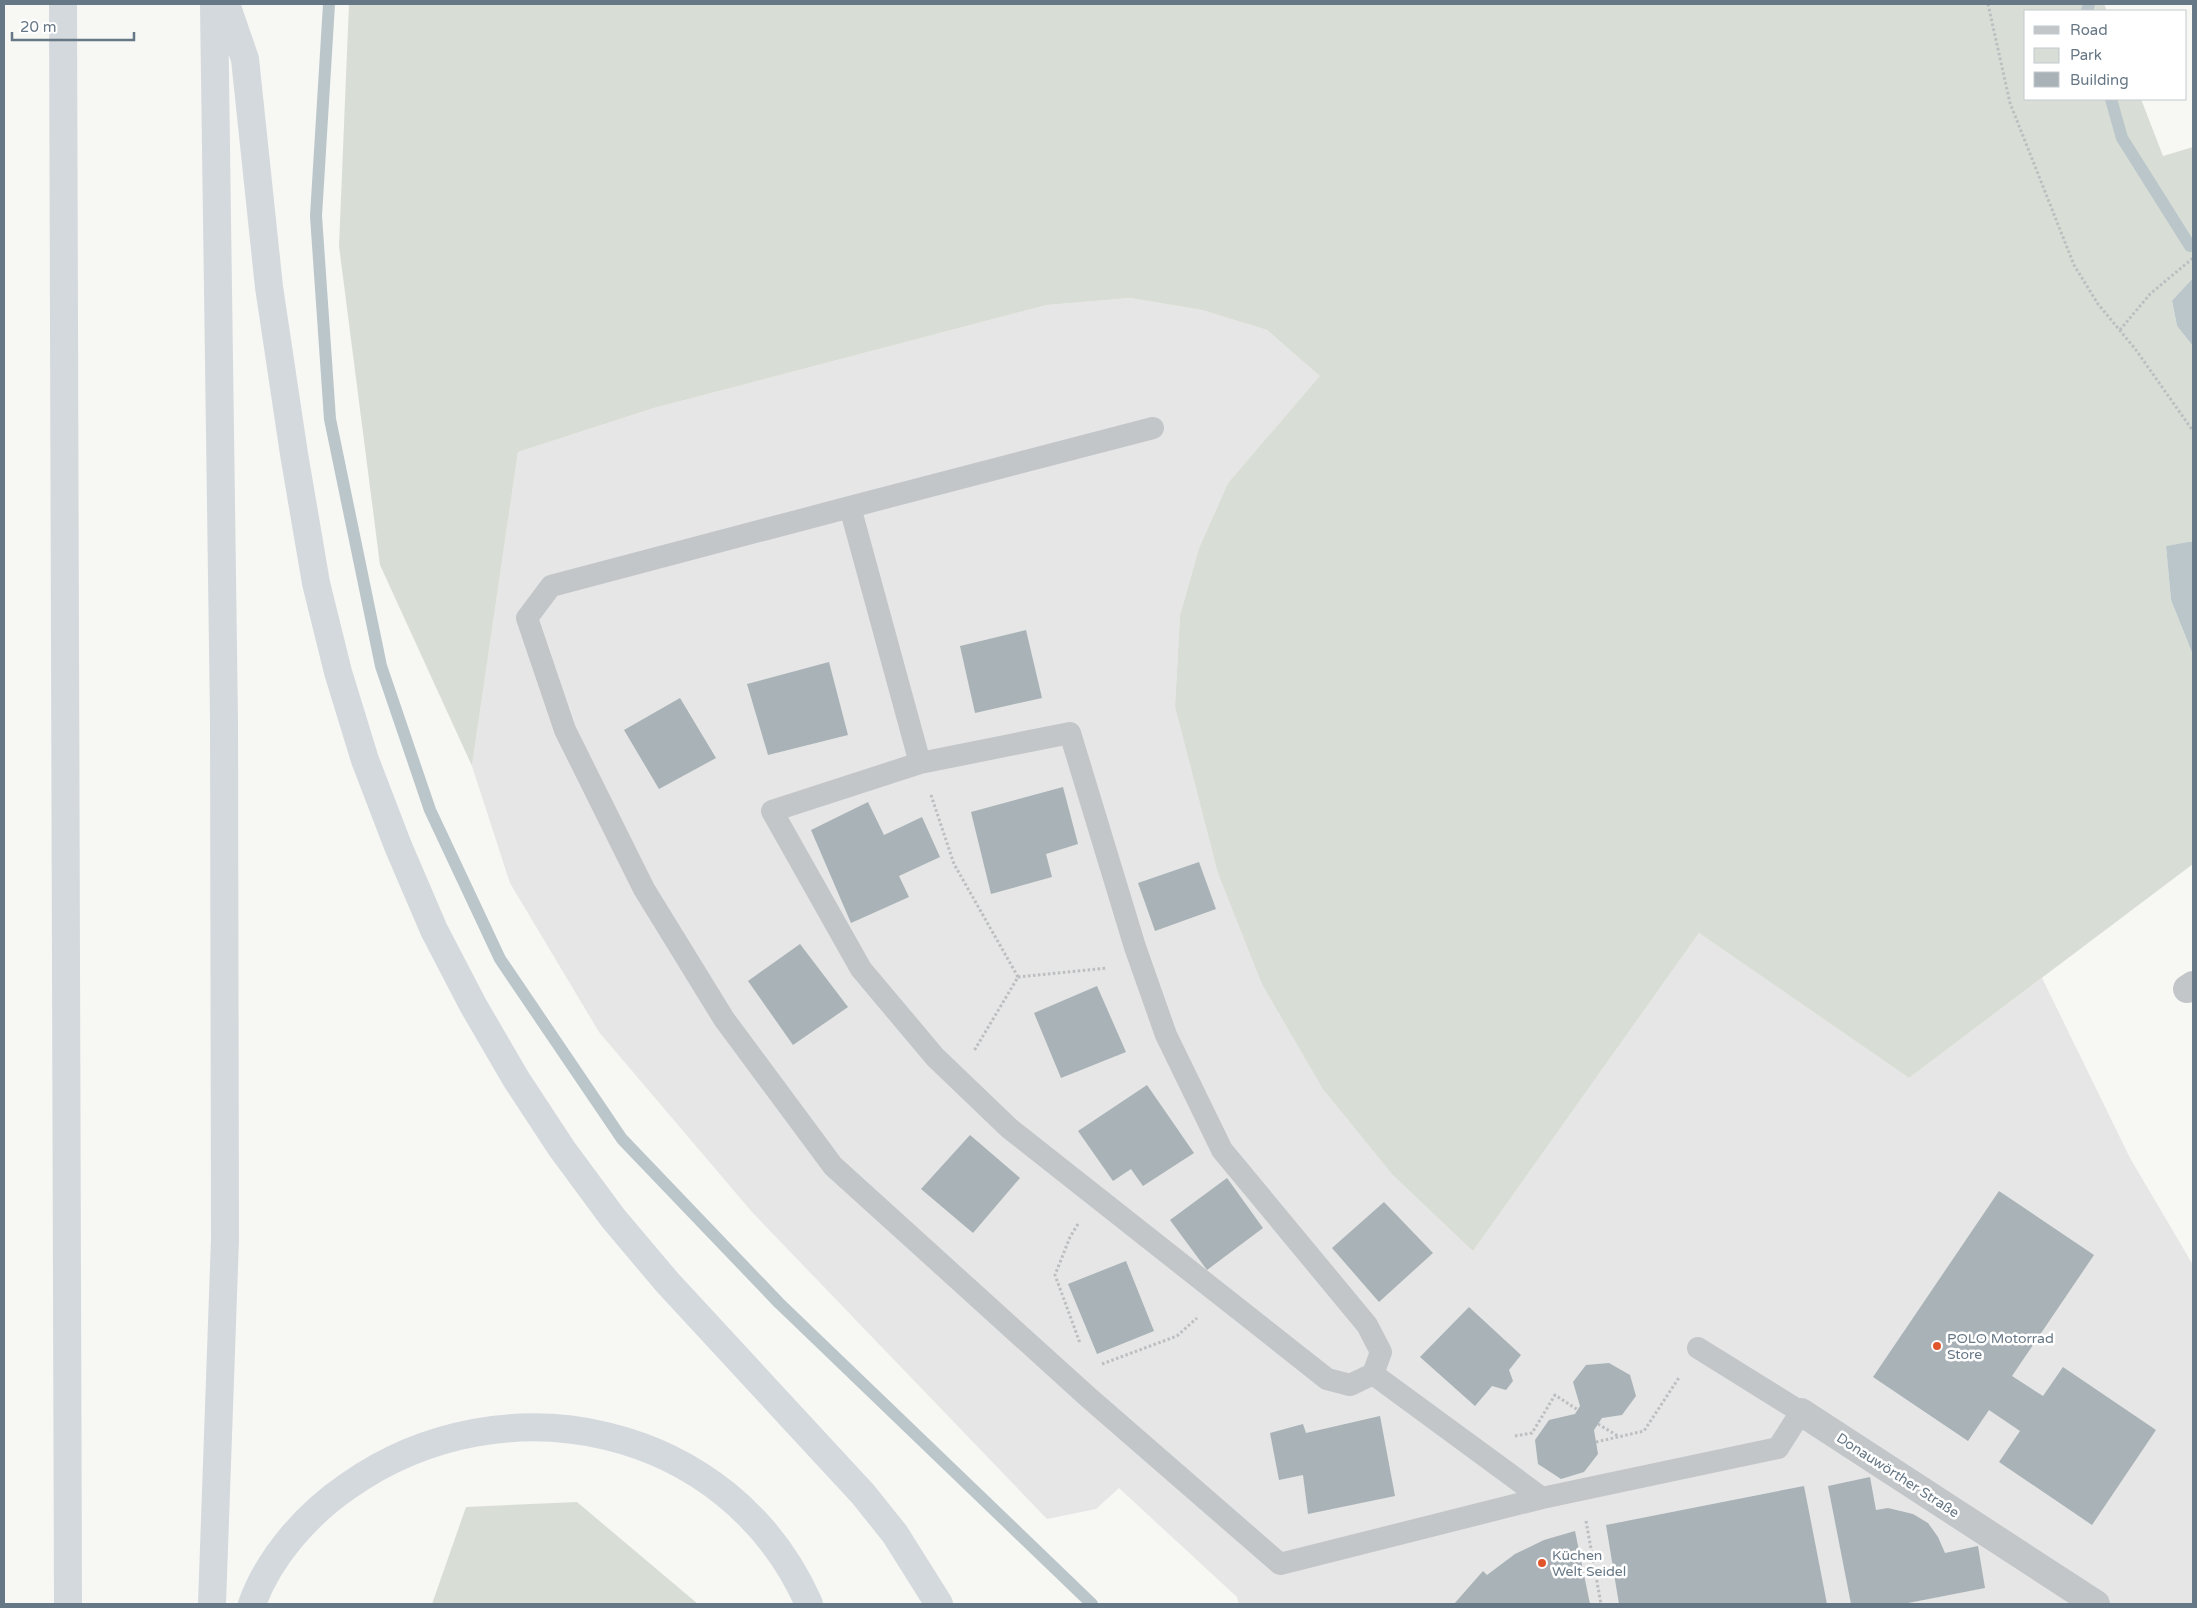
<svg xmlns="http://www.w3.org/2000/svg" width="2197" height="1608" viewBox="0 0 2197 1608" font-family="'Varela Round',sans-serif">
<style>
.built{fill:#e5e6e5}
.green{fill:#d8ded5}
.water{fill:#bac6ca}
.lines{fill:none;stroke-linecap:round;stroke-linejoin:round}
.stream{stroke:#bac6ca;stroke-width:12}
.building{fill:#a9b2b7}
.path{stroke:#bcbec1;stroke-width:3;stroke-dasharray:2.5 2.5;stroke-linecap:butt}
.lane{stroke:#c2c6c9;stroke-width:22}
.street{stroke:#c2c6c9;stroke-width:28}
.highway{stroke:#d4d9dd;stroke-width:28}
.poi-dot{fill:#e0552b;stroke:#fff;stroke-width:2}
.labels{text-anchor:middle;stroke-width:5;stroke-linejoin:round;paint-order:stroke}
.poi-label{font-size:14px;fill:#667785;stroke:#fff;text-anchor:start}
.street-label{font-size:14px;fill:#667785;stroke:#fff}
</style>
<rect width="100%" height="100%" fill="#f7f7f4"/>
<path class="built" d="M 1130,298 L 1202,310 L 1267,330 L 1321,376 L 1228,483 L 1199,548 L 1180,615 L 1175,706 L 1473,1251 L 1699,933 L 1909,1078 L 2042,978 L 2130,1158 L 2193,1265 L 2193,1604 L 1239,1604 L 1237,1597 L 1119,1488 L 1096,1509 L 1047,1519 L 752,1212 L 599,1032 L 510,883 L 472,766 L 518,452 L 654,408 L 1047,305 Z"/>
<path class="green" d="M 349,4 L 2104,4 L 2107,11 L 2026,11 L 2026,99 L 2141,99 L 2163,156 L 2193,147 L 2193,278 L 2172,302 L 2177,326 L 2193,346 L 2193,542 L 2166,546 L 2171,600 L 2193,655 L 2193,864 L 1909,1078 L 1699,933 L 1473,1251 L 1393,1175 L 1323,1089 L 1262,984 L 1218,873 L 1175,706 L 1180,615 L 1199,548 L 1228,483 L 1320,376 L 1267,330 L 1202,310 L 1130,298 L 1047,305 L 654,408 L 518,452 L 472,766 L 380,565 L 339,246 Z
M 577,1502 L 698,1604 L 432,1604 L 466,1507 Z"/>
<path class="water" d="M 2193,278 L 2193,346 L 2177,326 L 2172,301 Z
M 2189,542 L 2193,542 L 2193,655 L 2171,600 L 2166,546 Z"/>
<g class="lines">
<path class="stream" d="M 329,4 L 316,216 L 330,419 L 381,666 L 430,810 L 500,959 L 622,1139 L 779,1303 L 1092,1604
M 2087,11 L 2089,4
M 2111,99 L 2122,138 L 2190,246"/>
</g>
<path class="building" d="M 1026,630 L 1042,698 L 975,713 L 960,646 Z
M 829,662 L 848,735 L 768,755 L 747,684 Z
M 680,698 L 716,758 L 659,789 L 624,730 Z
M 1063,787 L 1078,844 L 1046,854 L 1052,877 L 991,894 L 971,812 Z
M 868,802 L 884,835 L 922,817 L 940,857 L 899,876 L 909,897 L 851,923 L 811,830 Z
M 1199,862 L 1216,909 L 1155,931 L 1138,883 Z
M 800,944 L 848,1007 L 793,1045 L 748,981 Z
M 1097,986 L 1126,1052 L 1061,1078 L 1034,1013 Z
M 1147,1085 L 1194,1153 L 1143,1186 L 1131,1169 L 1113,1181 L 1078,1131 Z
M 970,1135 L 1020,1178 L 973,1233 L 921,1189 Z
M 1227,1178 L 1263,1228 L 1207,1270 L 1170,1220 Z
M 1999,1191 L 2094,1255 L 2012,1376 L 2043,1396 L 2063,1367 L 2156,1430 L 2092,1525 L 1999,1462 L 2020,1431 L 1989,1410 L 1968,1441 L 1873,1377 Z
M 1384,1202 L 1433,1253 L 1379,1302 L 1332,1248 Z
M 1126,1261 L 1154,1331 L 1097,1354 L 1068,1284 Z
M 1469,1307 L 1521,1355 L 1509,1370 L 1513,1381 L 1506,1390 L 1492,1386 L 1475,1406 L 1420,1357 Z
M 1609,1363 L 1630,1375 L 1636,1396 L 1622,1415 L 1602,1418 L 1594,1430 L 1598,1454 L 1584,1472 L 1561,1479 L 1538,1464 L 1535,1440 L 1549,1420 L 1575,1414 L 1580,1406 L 1573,1382 L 1586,1365 Z
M 1380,1416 L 1395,1496 L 1308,1514 L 1303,1475 L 1279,1480 L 1270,1433 L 1303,1424 L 1306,1433 Z
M 1870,1477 L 1876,1510 L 1888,1508 L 1913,1514 L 1928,1523 L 1938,1537 L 1945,1553 L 1978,1546 L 1985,1588 L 1903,1604 L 1851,1604 L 1828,1486 Z
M 1804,1486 L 1827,1604 L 1619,1604 L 1606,1525 Z
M 1575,1531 L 1590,1604 L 1454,1604 L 1483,1571 L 1487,1575 L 1515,1554 L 1544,1540 Z"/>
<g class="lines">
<path class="path" d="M 1988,4 L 2010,103 L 2074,265 L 2098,304 L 2136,350 L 2193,431
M 2120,330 L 2150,294 L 2193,258
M 931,795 L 954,864 L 1018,977 L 974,1051
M 1018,977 L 1107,968
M 1078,1224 L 1070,1237 L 1055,1275 L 1080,1343
M 1102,1364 L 1177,1336 L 1197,1318
M 1598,1424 L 1618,1436
M 1515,1436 L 1532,1433 L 1555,1395 L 1578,1410
M 1596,1442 L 1644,1431 L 1680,1376
M 1586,1521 L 1601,1604"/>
<path class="lane" d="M 850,507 L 1153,428
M 1070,733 L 1135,947 L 1166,1035 L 1222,1150 L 1367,1325 L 1381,1352 L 1373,1374 L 1350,1385 L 1327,1379 L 1009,1128 L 935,1057 L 861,969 L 772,811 L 920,763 Z
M 920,763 L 850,507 L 551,586 L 527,618 L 565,730 L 644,889 L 724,1019 L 833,1166 L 1088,1397 L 1280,1564 L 1542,1498 L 1778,1448 L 1801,1412 L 1698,1348
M 1373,1374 L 1542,1498"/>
<path class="street" d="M 2187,989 L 2193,985
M 1801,1412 L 2096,1604"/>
<path class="highway" d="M 63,4 L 68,1604
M 226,4 L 245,59 L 269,287 L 294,454 L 316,583 L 338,672 L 365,760 L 398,846 L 434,930 L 473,1005 L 516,1079 L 562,1149 L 613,1218 L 667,1282 L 863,1494 L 895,1534 L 939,1604
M 212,1604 L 225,1239 L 224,719 L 214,4
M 252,1604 C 269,1557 307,1514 348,1486 C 504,1376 730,1424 809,1604"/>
</g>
<g class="poi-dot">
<circle cx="1937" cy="1346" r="5"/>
<circle cx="1542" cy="1563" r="5"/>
</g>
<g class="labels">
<g class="poi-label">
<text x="1947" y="1343">POLO Motorrad<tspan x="1947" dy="16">Store</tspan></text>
<text x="1552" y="1560">Küchen<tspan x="1552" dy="16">Welt Seidel</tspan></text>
</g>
<g class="street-label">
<text transform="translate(1898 1475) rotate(33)" y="5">Donauwörther Straße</text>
</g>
</g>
<rect width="2197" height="1608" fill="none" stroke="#667785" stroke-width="10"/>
<rect x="2024" y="10" width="162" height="90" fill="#ffffff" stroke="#c2c9ce"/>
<rect x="2034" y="26" width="25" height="8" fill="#c2c6c9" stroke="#c2c9ce"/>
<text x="2070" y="35" font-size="15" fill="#667785">Road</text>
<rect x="2034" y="48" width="25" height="15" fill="#d8ded5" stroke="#c2c9ce"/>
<text x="2070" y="60" font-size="15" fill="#667785">Park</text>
<rect x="2034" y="72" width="25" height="15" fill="#a9b2b7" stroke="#c2c9ce"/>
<text x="2070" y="85" font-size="15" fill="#667785">Building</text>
<path d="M12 32v8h122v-8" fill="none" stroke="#667785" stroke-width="2.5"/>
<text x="20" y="32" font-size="15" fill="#667785" stroke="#ffffff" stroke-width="4" paint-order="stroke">20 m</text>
</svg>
